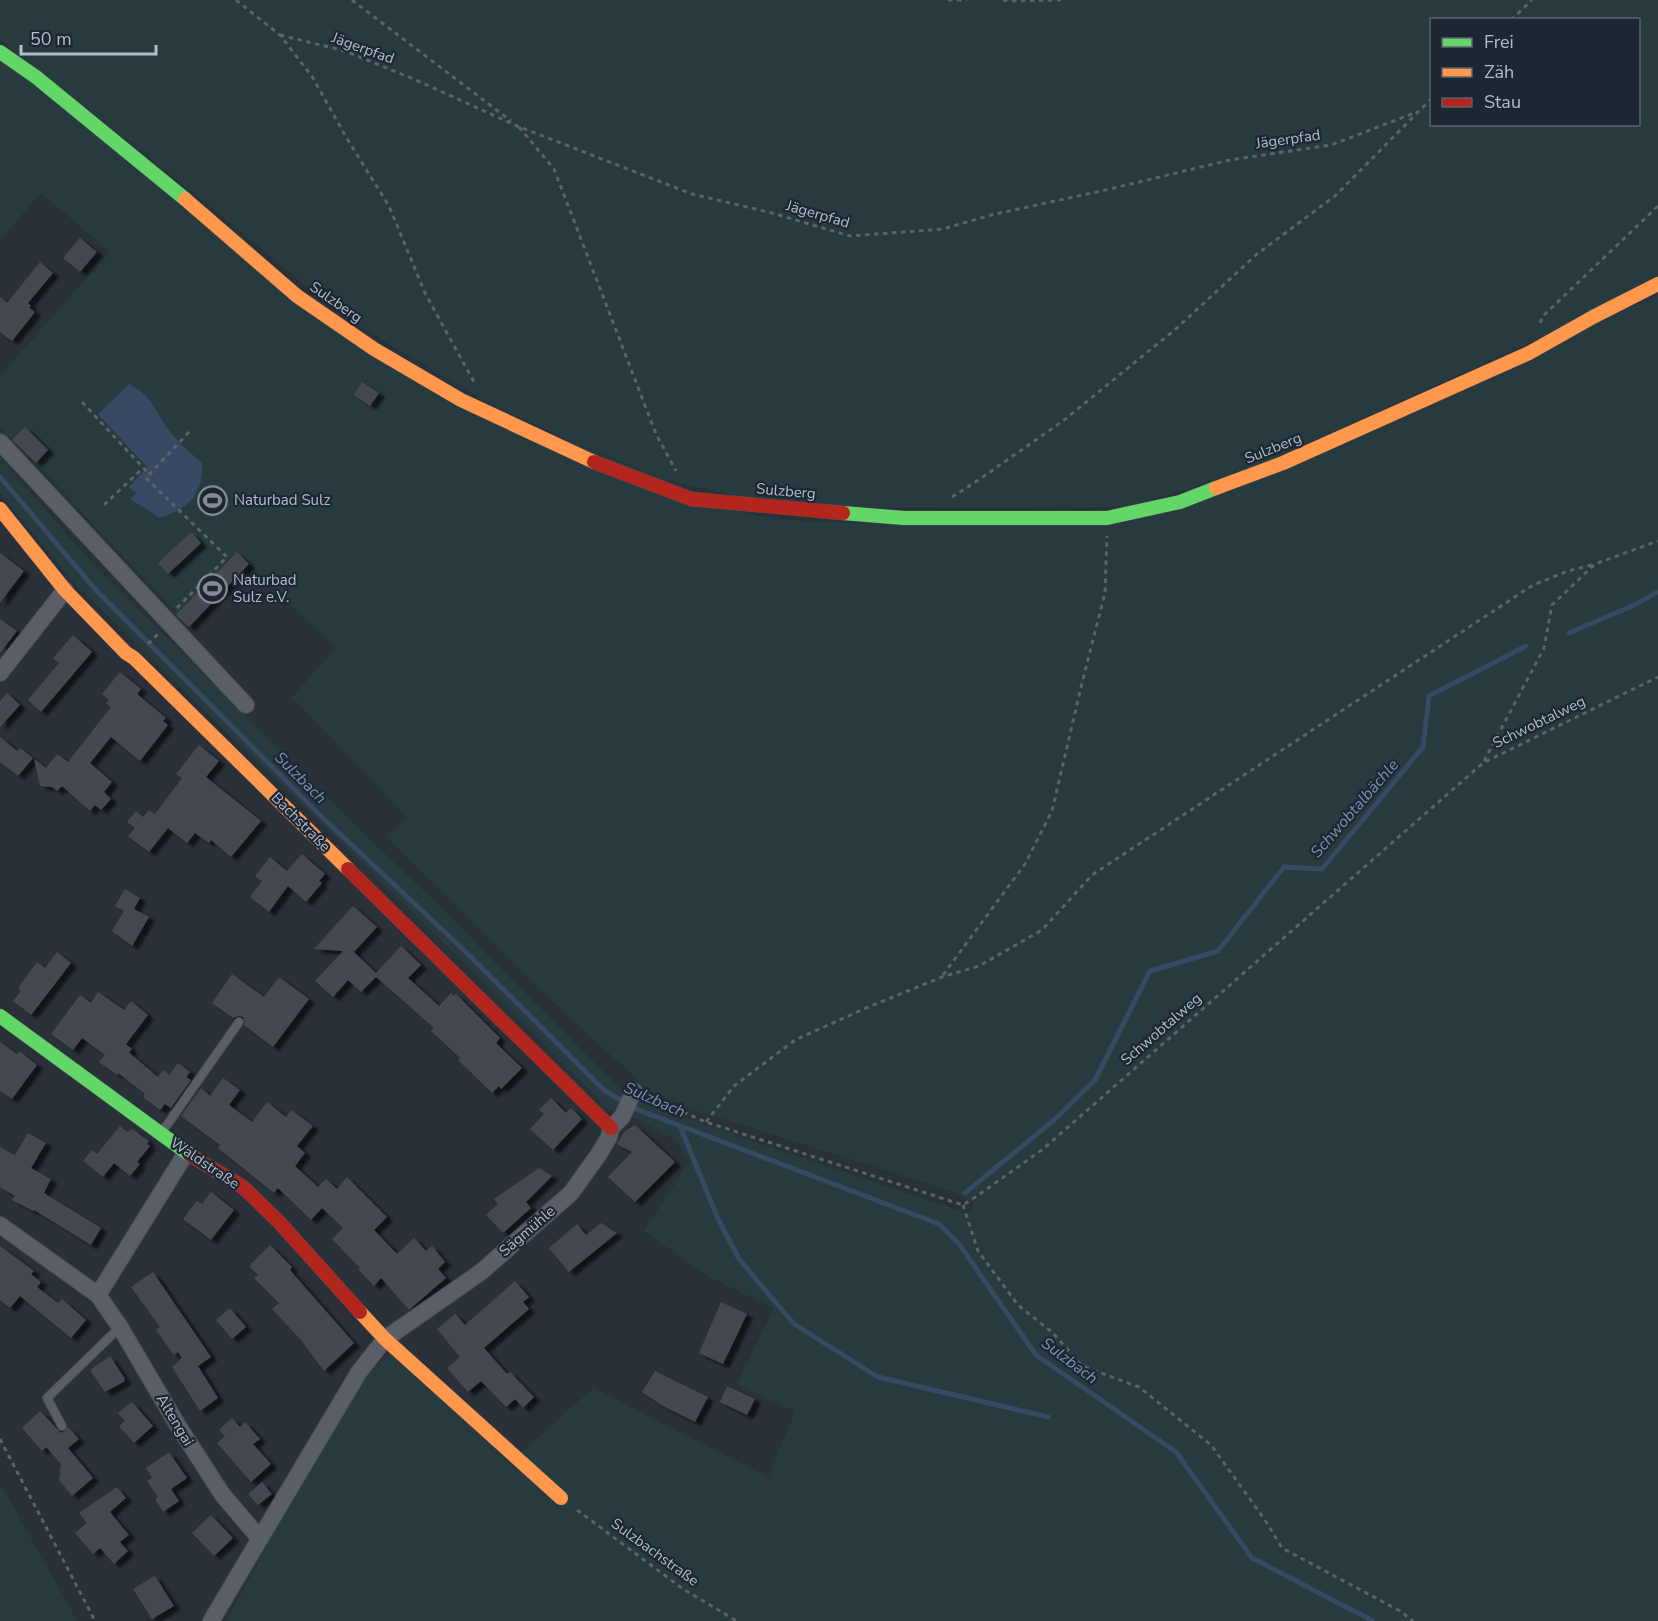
<svg xmlns="http://www.w3.org/2000/svg" width="1658" height="1621" viewBox="0 0 1658 1621" font-family="'Nunito Sans',sans-serif">
<style>
.green{fill:#273a3e;fill-rule:evenodd}
.water{fill:#384963}
.lines{fill:none;stroke-linecap:round;stroke-linejoin:round}
.stream{stroke:#384963;stroke-width:5}
.building{fill:#444950;filter:url(#shadow)}
.lane-casing{stroke:#484c53;stroke-width:10}
.street-casing{stroke:#484c53;stroke-width:18}
.fast-casing{stroke:#484c53;stroke-width:15}
.slow-casing{stroke:#484c53;stroke-width:15}
.jam-casing{stroke:#484c53;stroke-width:15}
.path{stroke:#5d636a;stroke-width:3;stroke-dasharray:4.5 4.5;stroke-linecap:butt}
.lane{stroke:#5a5e66;stroke-width:8}
.street{stroke:#5a5e66;stroke-width:16}
.fast{stroke:#63d668;stroke-width:14}
.slow{stroke:#ff974d;stroke-width:14}
.jam{stroke:#b3261e;stroke-width:14}
.labels{text-anchor:middle;stroke-width:4.5;stroke-linejoin:round;paint-order:stroke}
.street-label{font-size:15px;fill:#b4bcc9;stroke:#1d2633}
.poi-label{font-size:15px;fill:#b4bcc9;stroke:#1d2633;text-anchor:start}
.water-label{font-size:16px;font-style:italic;fill:#7c92b1;stroke:#1d2633}
</style>
<defs>
<filter id="shadow"><feDropShadow dx="6" dy="4" stdDeviation="1.5" flood-color="#0009"/></filter>
</defs>
<rect width="100%" height="100%" fill="#2a3038"/>
<path class="green" d="M 0,0 L 1658,0 L 1658,277 L 1549,334 L 1278,457 L 1177,493 L 1126,506 L 1067,509 L 813,507 L 754,500 L 670,481 L 605,457 L 486,402 L 347,319 L 192,192 L 0,40 ZM 1432,20 L 1638,20 L 1638,124 L 1432,124 Z
M 0,58 L 390,368 L 752,515 L 812,522 L 1068,524 L 1129,521 L 1658,295 L 1658,1621 L 227,1621 L 268,1543 L 359,1384 L 391,1352 L 510,1463 L 593,1388 L 768,1477 L 795,1412 L 737,1384 L 774,1308 L 709,1277 L 644,1231 L 689,1162 L 676,1140 L 631,1116 L 640,1101 L 752,1141 L 970,1214 L 974,1203 L 954,1192 L 692,1109 L 647,1089 L 542,991 L 387,837 L 407,817 L 298,703 L 291,698 L 336,648 L 249,564 L 189,627 L 36,463 L 2,430 L 0,428 L 0,376 L 110,252 L 41,193 L 0,240 Z
M 0,457 L 90,561 L 267,738 L 434,901 L 624,1092 L 614,1111 L 608,1109 L 447,946 L 76,585 L 0,494 Z
M 0,1483 L 75,1617 L 78,1621 L 0,1621 Z"/>
<path class="water" d="M 129,384 C 154,396 155,413 171,433 C 180,444 191,453 202,463 C 203,495 189,508 160,518 L 130,499 L 136,493 L 129,487 L 147,467 L 98,414 Z"/>
<g class="lines">
<path class="stream" d="M 0,477 L 95,589 L 323,818 L 467,953 L 604,1090 L 636,1109 L 939,1224 L 959,1244 L 1036,1355 L 1176,1452 L 1252,1558 L 1373,1621
M 1569,633 L 1632,606 L 1658,592
M 680,1126 L 718,1219 L 739,1259 L 794,1324 L 878,1377 L 1048,1417
M 965,1193 L 1054,1120 L 1095,1080 L 1150,971 L 1218,951 L 1284,867 L 1322,869 L 1423,747 L 1429,696 L 1526,646"/>
</g>
<path class="building" d="M 80,238 L 97,252 L 80,272 L 63,258 Z
M 40,262 L 53,273 L 28,303 L 31,306 L 29,307 L 35,312 L 12,341 L 0,332 L 0,297 L 7,303 Z
M 362,382 L 379,393 L 370,406 L 354,395 Z
M 25,427 L 48,450 L 36,463 L 12,440 Z
M 191,532 L 201,543 L 168,574 L 158,563 Z
M 237,552 L 249,564 L 189,627 L 176,615 Z
M 0,553 L 24,571 L 0,603 Z
M 0,619 L 17,631 L 0,653 Z
M 73,635 L 92,652 L 41,712 L 28,700 L 59,663 L 53,658 Z
M 120,672 L 141,689 L 137,694 L 166,718 L 163,721 L 168,725 L 140,761 L 111,737 L 90,763 L 112,782 L 104,792 L 111,799 L 101,810 L 95,805 L 90,811 L 62,786 L 57,791 L 52,787 L 40,786 L 34,759 L 46,768 L 57,754 L 68,762 L 111,707 L 106,703 L 109,700 L 102,694 Z
M 7,693 L 20,705 L 0,727 L 0,701 Z
M 0,737 L 17,751 L 20,748 L 33,758 L 18,776 L 0,762 Z
M 199,745 L 219,761 L 206,777 L 261,821 L 231,857 L 211,840 L 209,843 L 195,833 L 187,843 L 168,828 L 149,852 L 128,836 L 135,828 L 127,822 L 136,811 L 143,817 L 149,810 L 155,814 L 182,778 L 176,774 Z
M 302,854 L 325,874 L 319,881 L 322,883 L 306,902 L 288,886 L 269,912 L 250,897 L 262,881 L 255,876 L 270,857 L 287,871 Z
M 125,889 L 140,898 L 134,909 L 149,917 L 132,946 L 112,931 L 124,911 L 115,906 Z
M 353,906 L 377,927 L 354,952 L 376,973 L 401,946 L 421,965 L 408,978 L 439,1006 L 451,993 L 454,996 L 456,994 L 500,1038 L 496,1043 L 522,1068 L 501,1089 L 499,1086 L 492,1093 L 458,1060 L 460,1058 L 431,1031 L 434,1028 L 376,977 L 361,992 L 348,980 L 333,997 L 315,981 L 343,951 L 314,949 Z
M 57,952 L 71,963 L 31,1015 L 13,1001 L 21,991 L 18,988 L 37,962 L 45,968 Z
M 232,974 L 264,997 L 279,977 L 309,999 L 273,1047 L 244,1025 L 245,1022 L 243,1017 L 239,1016 L 233,1018 L 212,1003 Z
M 98,992 L 124,1010 L 131,1001 L 148,1015 L 126,1044 L 132,1049 L 129,1052 L 132,1055 L 158,1077 L 163,1070 L 169,1075 L 178,1063 L 190,1072 L 186,1077 L 191,1080 L 171,1108 L 165,1104 L 160,1110 L 143,1097 L 145,1094 L 118,1073 L 117,1075 L 99,1062 L 105,1055 L 82,1038 L 73,1050 L 51,1034 L 80,995 L 91,1003 Z
M 0,1042 L 17,1054 L 19,1051 L 37,1065 L 12,1099 L 0,1091 Z
M 223,1078 L 240,1090 L 229,1105 L 252,1122 L 267,1102 L 286,1117 L 291,1110 L 313,1126 L 297,1146 L 305,1153 L 295,1166 L 318,1187 L 326,1179 L 337,1189 L 347,1177 L 387,1217 L 374,1230 L 397,1254 L 414,1238 L 426,1251 L 432,1246 L 445,1262 L 438,1269 L 446,1278 L 409,1310 L 381,1278 L 374,1286 L 358,1269 L 360,1268 L 332,1239 L 343,1228 L 322,1208 L 311,1220 L 278,1188 L 274,1193 L 218,1148 L 220,1145 L 181,1116 L 201,1088 L 210,1096 Z
M 551,1098 L 566,1113 L 571,1108 L 582,1119 L 553,1150 L 530,1129 L 544,1114 L 539,1110 Z
M 635,1125 L 675,1162 L 635,1202 L 608,1177 L 632,1152 L 617,1144 L 624,1132 Z
M 120,1126 L 127,1132 L 128,1130 L 130,1131 L 132,1129 L 149,1141 L 147,1144 L 150,1146 L 137,1162 L 140,1164 L 130,1176 L 114,1163 L 103,1177 L 83,1161 L 92,1150 L 97,1154 Z
M 28,1133 L 46,1143 L 31,1168 L 51,1179 L 44,1193 L 101,1228 L 91,1245 L 34,1210 L 33,1211 L 12,1200 L 15,1196 L 0,1187 L 0,1147 L 15,1155 Z
M 539,1168 L 552,1176 L 526,1202 L 531,1208 L 503,1233 L 486,1215 L 498,1204 L 494,1199 Z
M 211,1192 L 234,1210 L 211,1240 L 183,1219 L 197,1201 L 202,1204 Z
M 601,1223 L 617,1233 L 569,1272 L 549,1248 L 577,1224 L 586,1235 Z
M 270,1245 L 292,1267 L 290,1270 L 354,1343 L 324,1371 L 301,1340 L 272,1309 L 279,1303 L 254,1278 L 258,1275 L 249,1266 Z
M 0,1246 L 34,1271 L 31,1274 L 41,1282 L 37,1287 L 58,1303 L 62,1299 L 86,1320 L 71,1338 L 20,1296 L 10,1308 L 0,1300 Z
M 153,1272 L 211,1357 L 198,1366 L 218,1398 L 200,1411 L 172,1367 L 182,1358 L 178,1352 L 174,1355 L 156,1330 L 160,1327 L 131,1287 Z
M 515,1281 L 529,1297 L 523,1302 L 529,1309 L 484,1348 L 507,1374 L 510,1372 L 534,1397 L 523,1408 L 515,1399 L 506,1407 L 481,1381 L 468,1392 L 447,1368 L 460,1357 L 437,1329 L 455,1314 L 465,1325 Z
M 721,1302 L 747,1314 L 723,1364 L 699,1353 Z
M 230,1308 L 246,1327 L 232,1339 L 216,1320 Z
M 110,1356 L 125,1379 L 124,1380 L 125,1381 L 105,1392 L 90,1370 Z
M 655,1371 L 708,1397 L 695,1422 L 663,1406 L 642,1392 Z
M 727,1386 L 755,1399 L 747,1415 L 720,1402 Z
M 132,1402 L 153,1426 L 134,1443 L 119,1426 L 125,1421 L 118,1413 Z
M 40,1411 L 61,1433 L 65,1431 L 68,1427 L 79,1439 L 68,1448 L 93,1478 L 72,1496 L 59,1480 L 61,1464 L 46,1447 L 42,1451 L 22,1428 Z
M 232,1418 L 240,1427 L 245,1422 L 260,1439 L 253,1444 L 271,1464 L 251,1482 L 217,1443 L 225,1436 L 219,1430 Z
M 169,1452 L 187,1478 L 171,1489 L 179,1501 L 163,1512 L 155,1499 L 158,1497 L 147,1481 L 152,1478 L 146,1468 Z
M 262,1482 L 272,1494 L 258,1505 L 248,1494 Z
M 117,1487 L 126,1498 L 110,1512 L 129,1535 L 120,1542 L 128,1551 L 114,1564 L 100,1548 L 93,1554 L 75,1533 L 87,1523 L 79,1513 Z
M 211,1515 L 233,1538 L 214,1556 L 192,1533 Z
M 155,1576 L 174,1606 L 152,1619 L 133,1589 Z"/>
<g class="lines">
<defs>
<path id="lane" d="M 162,1132 L 239,1022
M 62,1426 L 47,1398 L 120,1327"/>
<path id="street" d="M 0,442 L 246,705
M 0,673 L 65,590
M 0,1225 L 98,1295 L 120,1327 L 177,1424 L 222,1494 L 260,1539
M 98,1295 L 186,1153
M 211,1621 L 359,1372 L 385,1339 L 481,1272 L 571,1193 L 599,1154 L 609,1137 L 611,1128 L 622,1117 L 634,1091"/>
<path id="fast" d="M 0,52 L 36,77 L 185,199
M 843,513 L 904,518 L 1107,518 L 1180,502 L 1216,488
M 0,1016 L 190,1155"/>
<path id="slow" d="M 185,199 L 297,296 L 374,349 L 461,400 L 594,462
M 1216,488 L 1283,463 L 1529,353 L 1593,317 L 1658,284
M 0,509 L 65,590 L 126,653 L 134,658 L 348,869
M 360,1312 L 385,1339 L 561,1498"/>
<path id="jam" d="M 594,462 L 691,499 L 843,513
M 348,869 L 611,1128
M 190,1155 L 243,1187 L 279,1222 L 360,1312"/>
</defs>
<use href="#lane" class="lane-casing"/>
<use href="#street" class="street-casing"/>
<use href="#fast" class="fast-casing"/>
<use href="#slow" class="slow-casing"/>
<use href="#jam" class="jam-casing"/>
<path class="path" d="M 236,0 L 280,35 L 313,78 L 346,137 L 389,206 L 425,293 L 475,384
M 352,0 L 511,121
M 948,0 L 967,0
M 1003,0 L 1009,1 L 1061,0
M 1511,20 L 1532,0
M 280,35 L 345,51 L 416,80 L 517,126 L 692,194 L 772,213 L 850,236 L 943,229 L 991,215 L 1110,189 L 1230,160 L 1331,145 L 1417,112
M 519,127 L 554,169 L 656,434 L 676,471
M 1540,323 L 1543,316 L 1658,206
M 82,402 L 149,474
M 952,497 L 977,481 L 1063,421 L 1177,328 L 1257,254 L 1335,196 L 1432,98
M 104,505 L 143,468
M 177,608 L 227,557 L 146,478 L 190,431
M 148,644 L 158,634
M 1484,761 L 1544,648 L 1552,605 L 1595,564 L 1658,541
M 943,975 L 1025,864 L 1052,811 L 1082,683 L 1105,593 L 1107,536
M 650,1098 L 706,1122 L 963,1205 L 977,1196 L 1043,1149 L 1483,763 L 1658,677
M 706,1122 L 734,1086 L 795,1040 L 866,1008 L 942,977 L 979,966 L 1042,930 L 1092,875 L 1533,585 L 1568,571 L 1595,564
M 963,1205 L 978,1251 L 1018,1305 L 1053,1333 L 1082,1366 L 1139,1387 L 1211,1445 L 1265,1520 L 1282,1548 L 1400,1611 L 1413,1621
M 0,1439 L 95,1621
M 577,1510 L 683,1589 L 737,1621"/>
<use href="#lane" class="lane"/>
<use href="#street" class="street"/>
<use href="#fast" class="fast"/>
<use href="#slow" class="slow"/>
<use href="#jam" class="jam"/>
</g>
<defs>
<symbol id="stadium-ring" viewBox="-11 -11 22 22"><circle r="9.5" fill="#1d2633" stroke="#848b96" stroke-width="1.5"/><path d="M0-5a6.5 5 0 1 0 0 10a6.5 5 0 1 0 0-10ZM-3.5-1.8h7v3.6h-7Z" fill="#848b96"/></symbol>
</defs>
<g fill-rule="evenodd">
<use href="#stadium-ring" x="196" y="484" width="33" height="33"/>
<use href="#stadium-ring" x="196" y="572" width="33" height="33"/>
</g>
<g class="labels">
<g class="street-label">
<text transform="translate(363 48) rotate(20)" y="5">Jägerpfad</text>
<text transform="translate(1288 139) rotate(-8)" y="5">Jägerpfad</text>
<text transform="translate(818 214) rotate(16)" y="5">Jägerpfad</text>
<text transform="translate(336 302) rotate(35)" y="5">Sulzberg</text>
<text transform="translate(1273 448) rotate(-22)" y="5">Sulzberg</text>
<text transform="translate(786 491) rotate(5)" y="5">Sulzberg</text>
<text transform="translate(1539 722) rotate(-26)" y="5">Schwobtalweg</text>
<text transform="translate(301 822) rotate(45)" y="5">Bachstraße</text>
<text transform="translate(1161 1029) rotate(-41)" y="5">Schwobtalweg</text>
<text transform="translate(205 1163) rotate(34)" y="5">Waldstraße</text>
<text transform="translate(527 1231) rotate(-41)" y="5">Sägmühle</text>
<text transform="translate(175 1420) rotate(59)" y="5">Altengai</text>
<text transform="translate(655 1552) rotate(36)" y="5">Sulzbachstraße</text>
</g>
<g class="poi-label">
<text x="234" y="505">Naturbad Sulz</text>
<text x="233" y="585">Naturbad<tspan x="233" dy="17">Sulz e.V.</tspan></text>
</g>
<g class="water-label">
<text transform="translate(301 777) rotate(45)" y="6">Sulzbach</text>
<text transform="translate(1354 808) rotate(-49)" y="6">Schwobtalbächle</text>
<text transform="translate(655 1099) rotate(24)" y="6">Sulzbach</text>
<text transform="translate(1070 1360) rotate(37)" y="6">Sulzbach</text>
</g>
</g>
<rect x="1430" y="18" width="210" height="108" fill="#1d2633" stroke="#59626f" stroke-width="1.5"/>
<rect x="1442" y="38" width="30" height="9" fill="#63d668" stroke="#59626f" stroke-width="1.5"/>
<text x="1484" y="48" font-size="18" fill="#b4bcc9">Frei</text>
<rect x="1442" y="68" width="30" height="9" fill="#ff974d" stroke="#59626f" stroke-width="1.5"/>
<text x="1484" y="78" font-size="18" fill="#b4bcc9">Zäh</text>
<rect x="1442" y="98" width="30" height="9" fill="#b3261e" stroke="#59626f" stroke-width="1.5"/>
<text x="1484" y="108" font-size="18" fill="#b4bcc9">Stau</text>
<path d="M21 45v9h135v-9" fill="none" stroke="#b4bcc9" stroke-width="3"/>
<text x="30" y="45" font-size="18" fill="#b4bcc9" stroke="#1d2633" stroke-width="4.5" paint-order="stroke">50 m</text>
</svg>
